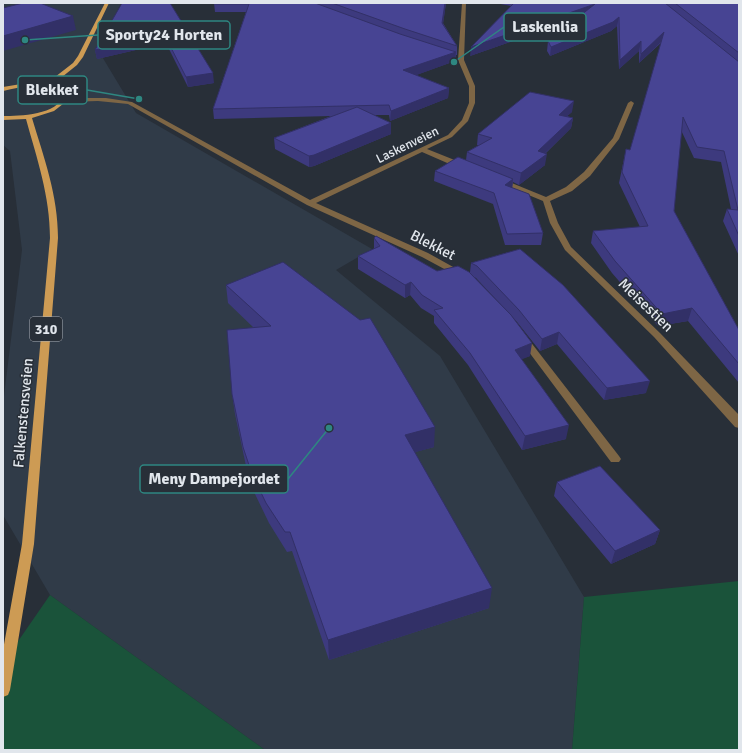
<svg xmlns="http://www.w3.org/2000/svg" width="742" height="753" viewBox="0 0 742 753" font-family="Signika,sans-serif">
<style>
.built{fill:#303b48}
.green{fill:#1a533a}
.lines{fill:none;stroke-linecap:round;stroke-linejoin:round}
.minor{fill:#7e6645;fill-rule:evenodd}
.major{fill:#cd9b54;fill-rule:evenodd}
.wall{fill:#3d3a7e}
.shaded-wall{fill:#323067}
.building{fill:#474493;stroke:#323067}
.labels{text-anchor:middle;stroke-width:3;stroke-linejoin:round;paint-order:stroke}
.far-street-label{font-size:13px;fill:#e1e6ec;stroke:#282f38}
.shield{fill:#282f38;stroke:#aaafb6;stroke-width:1}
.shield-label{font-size:14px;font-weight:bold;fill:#e1e6ec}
.street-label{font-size:15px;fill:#e1e6ec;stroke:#282f38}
.leader{fill:none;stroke:#2e8781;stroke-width:1.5}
.callout-dot{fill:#2e8781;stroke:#282f38;stroke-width:1.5}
.callout{fill:#282f38;stroke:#2e8781;stroke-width:1.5}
.callout-label{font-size:16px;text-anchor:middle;font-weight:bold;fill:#e1e6ec}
</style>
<rect width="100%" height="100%" fill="#282f38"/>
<path class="built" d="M 3,3 L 121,3 L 98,50 L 136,113 L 372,249 L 336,270 L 440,356 L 584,597 L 572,750 L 265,750 L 50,595 L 3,515 L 3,404 L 22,250 L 10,151 L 3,145 Z"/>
<path class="green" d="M 739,581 L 739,750 L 572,750 L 584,597 Z
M 50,595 L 265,750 L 3,750 L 3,663 Z"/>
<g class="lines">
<path class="minor" d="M 462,3 L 466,3 L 464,60 L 475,86 L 475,103 L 468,121 L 452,137 L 427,149 L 467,165 L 467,169 L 461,169 L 422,152 L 316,203 L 428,253 L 464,273 L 465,275 L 461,278 L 422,257 L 307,205 L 128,104 L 98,101 L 65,102 L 62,100 L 65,98 L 106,98 L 132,102 L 310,200 L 448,135 L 462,120 L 469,103 L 469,86 L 458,60 Z
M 631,101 L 634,103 L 619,139 L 590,176 L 572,191 L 550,201 L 558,223 L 571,247 L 660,333 L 739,415 L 739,428 L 735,427 L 654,337 L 565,250 L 550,223 L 543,201 L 497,182 L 501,180 L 504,180 L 546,197 L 566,187 L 584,172 L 613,138 L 628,103 Z
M 523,335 L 526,336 L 619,456 L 621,459 L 619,462 L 611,462 L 520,340 L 518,338 Z"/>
<path class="major" d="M 105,3 L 109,3 L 83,57 L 77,65 L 52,85 L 68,93 L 68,100 L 54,111 L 32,118 C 44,158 58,195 58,238 L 34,544 L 10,690 L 8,695 L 3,697 L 3,650 L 22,544 L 50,238 C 50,196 37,159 26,119 L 3,120 L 3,116 C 19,116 59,115 63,95 C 44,82 23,86 3,91 L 3,87 L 27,83 L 46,84 L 73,63 L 78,56 Z"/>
</g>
<path class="wall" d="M 170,3 L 214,83 L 188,87 L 166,43 L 97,59 L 95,50 Z
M 214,3 L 446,3 L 443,23 L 457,46 L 457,55 L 456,55 L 455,61 L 416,75 L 449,88 L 448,98 L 390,121 L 389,115 L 374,115 L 391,123 L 391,134 L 314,166 L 309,167 L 275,149 L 274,138 L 331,116 L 214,119 L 213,109 L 246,12 L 215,12 Z
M 495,3 L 739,3 L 739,256 L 723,221 L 727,209 L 731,209 L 721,162 L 694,158 L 681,130 L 674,211 L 739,330 L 739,383 L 688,321 L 658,326 L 612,273 L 591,243 L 593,231 L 640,227 L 619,183 L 626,149 L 630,150 L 662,42 L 639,63 L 639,51 L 619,69 L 617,26 L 611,31 L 550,56 L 547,51 L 548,41 L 576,19 L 470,56 L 511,6 Z
M 572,112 L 567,116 L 573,118 L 571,128 L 545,154 L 545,165 L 519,185 L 513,182 L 512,188 L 543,233 L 541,245 L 505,245 L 493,204 L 434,181 L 435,171 L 466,160 L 467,152 L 479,145 L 477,145 L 478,134 Z
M 374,238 L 437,271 L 470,272 L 471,263 L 520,249 L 646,393 L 604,400 L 557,344 L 540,351 L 517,322 L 476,278 L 474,277 L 530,356 L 521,359 L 566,439 L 522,450 L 468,365 L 434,323 L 434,316 L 421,308 L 410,295 L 405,298 L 358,269 L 358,256 L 374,249 Z
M 226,285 L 434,447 L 415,452 L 489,608 L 329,660 L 292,551 L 287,552 L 269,523 L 255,494 L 246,466 L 235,414 L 232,394 L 254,328 L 228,303 Z
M 557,482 L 660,530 L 655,544 L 611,564 L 554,496 Z"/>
<path class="shaded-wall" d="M 445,3 L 446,3 L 442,32 L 442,23 Z
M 595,4 L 593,13 L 470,56 L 471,47 Z
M 73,16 L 76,30 L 3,51 L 3,36 Z
M 619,17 L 617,26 L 611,31 L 550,56 L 551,47 Z
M 664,32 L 662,41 L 639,63 L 641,54 Z
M 164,34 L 166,43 L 97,59 L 95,50 Z
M 641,41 L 639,51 L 619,69 L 620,60 Z
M 456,52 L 455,61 L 403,80 L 403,70 Z
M 213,73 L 214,83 L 188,87 L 186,77 Z
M 449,88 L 448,98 L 390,121 L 391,111 Z
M 574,101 L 572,112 L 557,125 L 559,115 Z
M 573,118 L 571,128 L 536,162 L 547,154 L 545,165 L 519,185 L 521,173 L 538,151 Z
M 391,123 L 391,134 L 314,166 L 309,167 L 309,156 Z
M 513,179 L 512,190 L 505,185 Z
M 411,282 L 410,295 L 405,298 L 405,285 Z
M 692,308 L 688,321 L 658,326 L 662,314 Z
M 559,332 L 557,344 L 540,351 L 542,339 Z
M 532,343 L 530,356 L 513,363 L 515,350 Z
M 650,381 L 646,393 L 604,400 L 607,388 Z
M 569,425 L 566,439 L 522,450 L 525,436 Z
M 435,427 L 434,447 L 405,455 L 405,435 Z
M 660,530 L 655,544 L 611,564 L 615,551 Z
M 492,588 L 489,608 L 329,660 L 328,640 Z"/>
<path class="building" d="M 23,3 L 40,3 L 73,16 L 3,36 L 3,8 Z
M 122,3 L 170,3 L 213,73 L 186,77 L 164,34 L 95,50 Z
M 214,3 L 315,3 L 400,34 L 456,52 L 403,70 L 449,88 L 391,111 L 389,105 L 213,109 L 249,4 L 214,4 Z
M 332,3 L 445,3 L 442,23 L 457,46 L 405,29 Z
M 514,3 L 665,3 L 739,62 L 739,236 L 727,209 L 738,210 L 724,151 L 697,147 L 683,117 L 674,211 L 739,330 L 739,364 L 692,308 L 662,314 L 615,261 L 593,231 L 648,226 L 622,172 L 626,149 L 630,150 L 664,32 L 641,54 L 641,41 L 620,60 L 619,17 L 613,22 L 551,47 L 548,41 L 595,4 L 471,47 Z
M 675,3 L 739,3 L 739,53 Z
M 530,92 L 574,101 L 559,115 L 573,118 L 538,151 L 547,154 L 521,173 L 467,152 L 492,138 L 478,134 Z
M 357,107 L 391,123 L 314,155 L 309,156 L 274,138 Z
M 458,157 L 513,179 L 505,185 L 529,194 L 543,233 L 507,234 L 494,193 L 435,171 Z
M 376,236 L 437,271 L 458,266 L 469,272 L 511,315 L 532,343 L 515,350 L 569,425 L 525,436 L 470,353 L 434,310 L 443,308 L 422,295 L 411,282 L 405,285 L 358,256 L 380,246 L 374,238 Z
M 520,249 L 563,285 L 650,381 L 607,388 L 559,332 L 542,339 L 519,310 L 477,266 L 471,263 Z
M 283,262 L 360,320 L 370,318 L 435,427 L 405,435 L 492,588 L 328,640 L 290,532 L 285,532 L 266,503 L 252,474 L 243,447 L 232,394 L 227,330 L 271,326 L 226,285 Z
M 600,466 L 660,530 L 615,551 L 557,482 Z"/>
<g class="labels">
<g class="far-street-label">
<text transform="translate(407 144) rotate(-26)" y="5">Laskenveien</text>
</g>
<rect class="shield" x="30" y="317" width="32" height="24" rx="3"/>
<g class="shield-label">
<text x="46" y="334">310</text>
</g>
<g class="street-label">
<text transform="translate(433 245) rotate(27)" y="5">Blekket</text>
<text transform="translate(646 305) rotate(44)" y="5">Meisestien</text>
<text transform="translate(23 413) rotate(-85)" y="5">Falkenstensveien</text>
</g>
</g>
<path class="leader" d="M454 62L504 27M25 40L98 35M139 99L87 90M329 428L288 479"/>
<g class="callout-dot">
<circle cx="454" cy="62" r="4"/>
<circle cx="25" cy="40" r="4"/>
<circle cx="139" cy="99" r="4"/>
<circle cx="329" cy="428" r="4"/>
</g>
<g class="callout">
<rect x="504" y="13" width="82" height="28" rx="4"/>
<rect x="98" y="21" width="132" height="28" rx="4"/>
<rect x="18" y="76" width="69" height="28" rx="4"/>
<rect x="140" y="465" width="148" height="28" rx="4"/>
</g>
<g class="callout-label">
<text x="545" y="32">Laskenlia</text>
<text x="164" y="40">Sporty24 Horten</text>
<text x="52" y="95">Blekket</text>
<text x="214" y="484">Meny Dampejordet</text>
</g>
<rect width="742" height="753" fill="none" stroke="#e1e6ec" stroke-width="8"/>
</svg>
